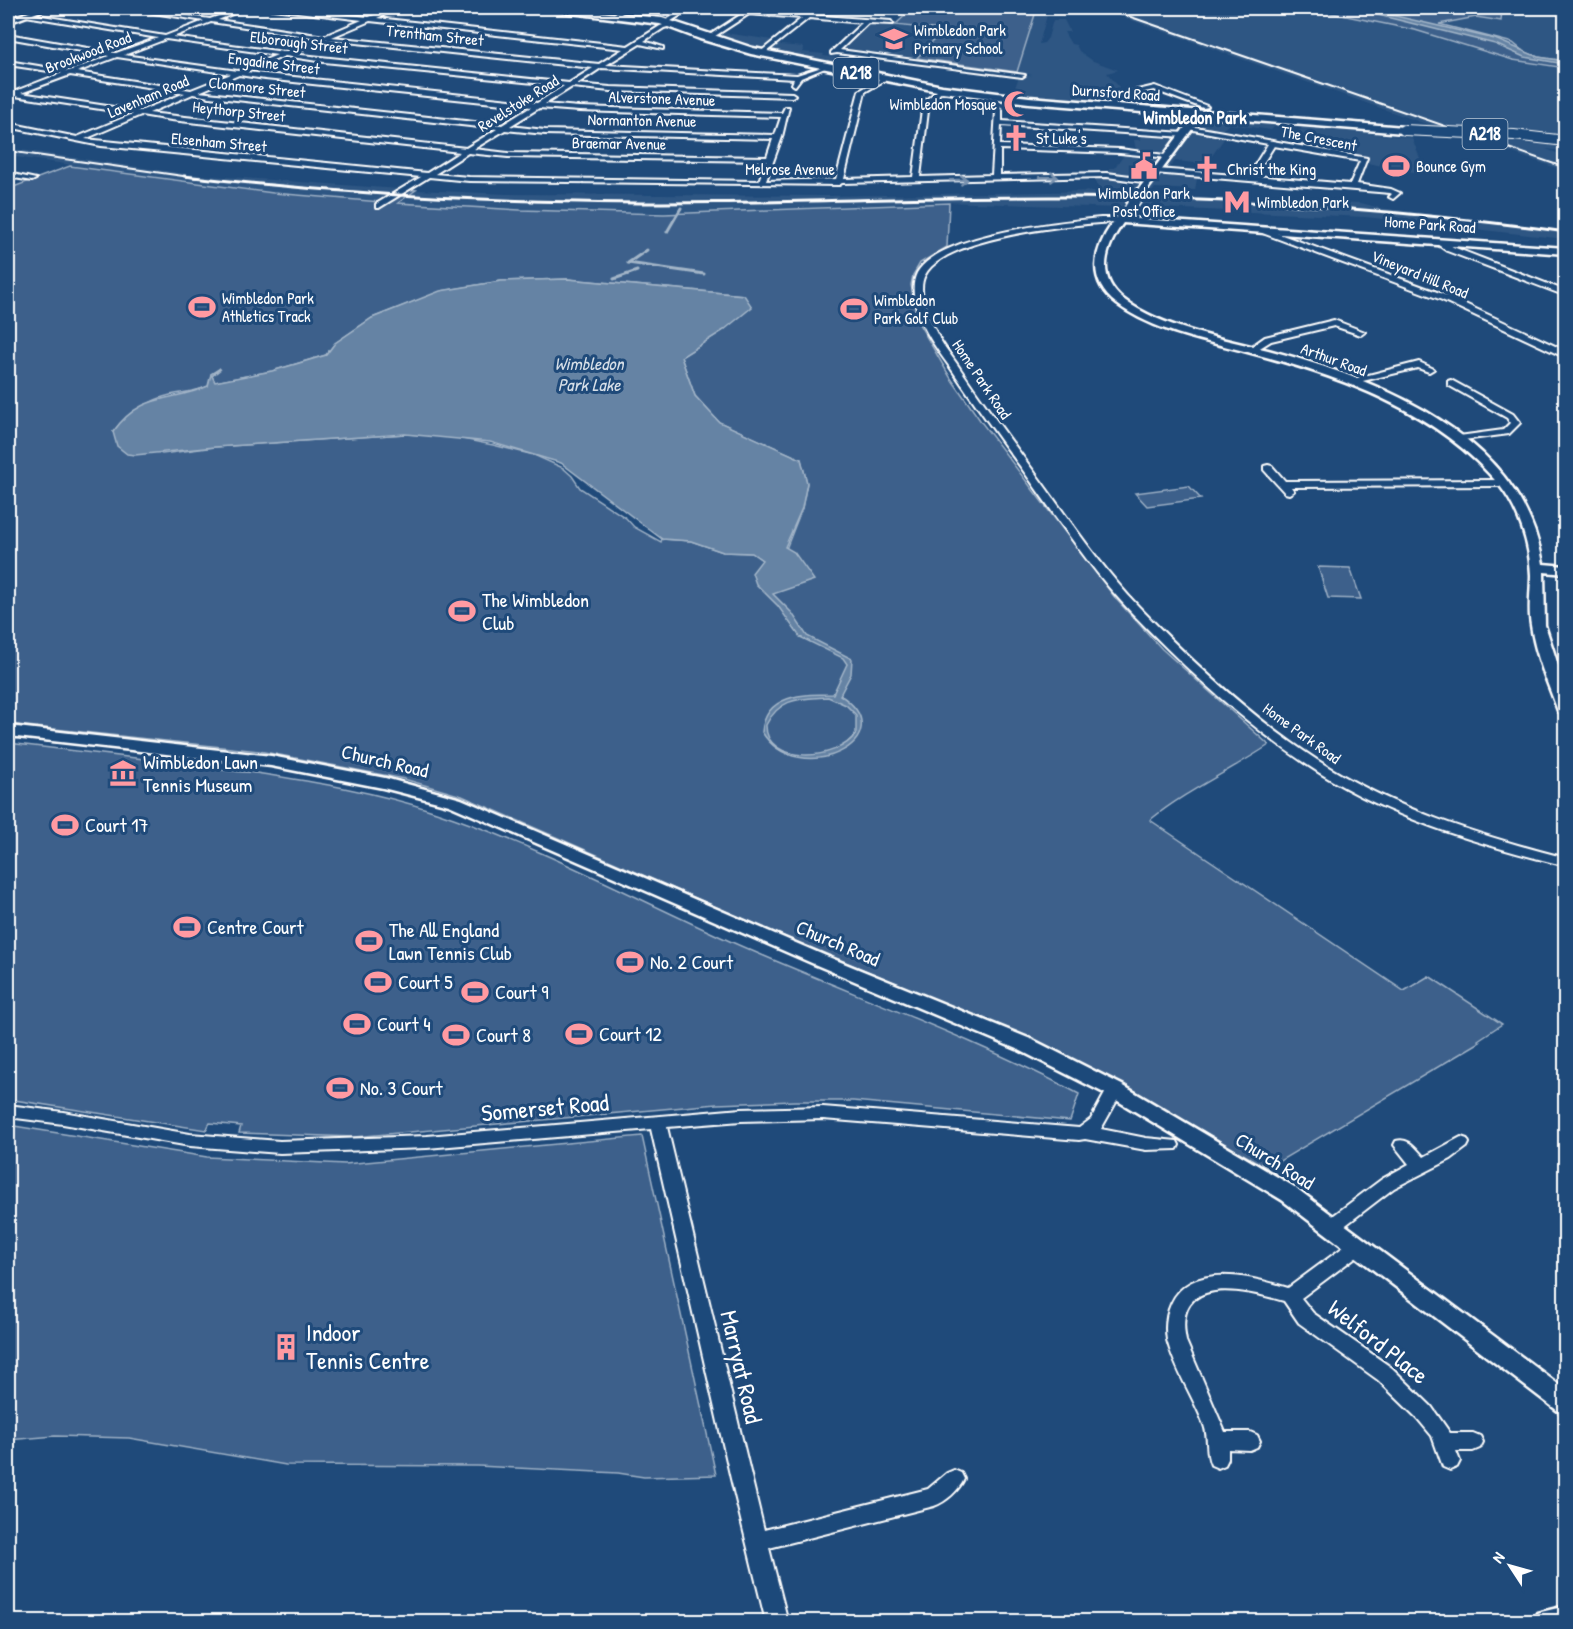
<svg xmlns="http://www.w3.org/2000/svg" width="1573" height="1629" viewBox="0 0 1573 1629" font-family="'Patrick Hand',sans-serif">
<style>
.built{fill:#2e5683}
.green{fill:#3c618b;stroke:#9eb0c5;stroke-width:1.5;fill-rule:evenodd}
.water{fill:#6583a4;stroke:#a3b5c8;stroke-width:1.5;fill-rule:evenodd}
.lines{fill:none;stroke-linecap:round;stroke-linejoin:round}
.stream{stroke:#a3b5c8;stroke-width:3}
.minor-casing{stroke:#fff;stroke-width:4}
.tertiary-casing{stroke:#fff;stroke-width:5}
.primary-casing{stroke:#fff;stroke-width:5}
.minor{fill:#1f4a7a;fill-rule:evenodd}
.tertiary{fill:#1f4a7a;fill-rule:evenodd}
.primary{fill:#1f4a7a;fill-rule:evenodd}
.rail-far1{stroke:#fff;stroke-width:2}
.rail{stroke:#fff;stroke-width:3}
.tertiary-bridge-casing{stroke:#fff;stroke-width:14;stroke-linecap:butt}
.primary-bridge-casing{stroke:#fff;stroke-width:12;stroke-linecap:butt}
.tertiary-bridge{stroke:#1f4a7a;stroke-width:10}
.primary-bridge{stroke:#1f4a7a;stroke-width:10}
.oneway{stroke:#7992af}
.labels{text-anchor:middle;stroke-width:6;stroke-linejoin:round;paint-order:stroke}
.far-poi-label{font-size:16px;fill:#fff;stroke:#1f4a7a;text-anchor:start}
.far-street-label{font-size:16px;fill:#fff;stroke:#1f4a7a}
.shield{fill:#1f4a7a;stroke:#bcc9d7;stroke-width:1.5}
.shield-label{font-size:18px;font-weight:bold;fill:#fff}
.far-neighbourhood-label{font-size:18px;font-weight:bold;fill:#fff;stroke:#1f4a7a}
.far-water-label{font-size:18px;font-style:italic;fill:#d8e0e8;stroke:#1f4a7a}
.poi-label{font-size:20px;fill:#fff;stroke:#1f4a7a;text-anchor:start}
.street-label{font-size:20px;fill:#fff;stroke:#1f4a7a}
.near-street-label{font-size:24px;fill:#fff;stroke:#1f4a7a}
.near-poi-label{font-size:24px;fill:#fff;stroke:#1f4a7a;text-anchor:start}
</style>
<rect width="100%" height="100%" fill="#1f4a7a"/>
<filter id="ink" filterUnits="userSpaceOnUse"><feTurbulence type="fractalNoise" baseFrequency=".0167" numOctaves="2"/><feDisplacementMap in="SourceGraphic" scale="12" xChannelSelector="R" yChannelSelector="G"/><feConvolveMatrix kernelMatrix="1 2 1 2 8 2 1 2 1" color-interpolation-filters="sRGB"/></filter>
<g filter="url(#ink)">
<path class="built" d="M 1037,8 L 1049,8 L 1039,44 L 1044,43 L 1048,38 L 1053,20 L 1064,20 L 1070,32 L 1064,32 L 1071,44 L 1076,45 L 1079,51 L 1093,61 L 1118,70 L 1107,73 L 1119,87 L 1106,102 L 1012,95 L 1019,77 L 1032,75 L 1017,72 Z
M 1097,8 L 1307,8 L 1415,30 L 1513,60 L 1565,68 L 1565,140 L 1440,129 Z
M 1502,8 L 1565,8 L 1565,61 L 1538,57 L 1523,51 L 1513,43 L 1437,24 L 1476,17 L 1500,21 Z
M 870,23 L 944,29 L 917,58 L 843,49 Z
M 725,33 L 773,40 L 769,44 L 804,47 L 803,52 L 824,54 L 823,56 L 860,60 L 840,67 L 718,38 Z
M 1204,117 L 1277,124 L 1271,130 L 1229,124 L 1218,134 L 1226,136 L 1206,164 L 1175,161 L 1169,169 L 1198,173 L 1195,190 L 1155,188 L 1149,196 L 1361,203 L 1380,208 L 1565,230 L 1566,239 L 1365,217 L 1139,207 L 1147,197 L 1131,196 L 1120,208 L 944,202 L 679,213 L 520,210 L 397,203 L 416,190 L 507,194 L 828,196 L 1101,191 L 1094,178 L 1107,178 L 1111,173 L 1108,168 L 1114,168 L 1126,153 L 1136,150 L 1134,140 L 1140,140 L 1141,131 L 1189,138 L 1200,118 Z
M 1304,126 L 1412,138 L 1425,171 L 1414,172 L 1367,163 L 1368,159 L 1354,155 L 1287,142 Z
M 1457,134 L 1504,137 L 1533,145 L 1514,137 L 1565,143 L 1565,151 L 1546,149 L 1565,156 L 1565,171 Z
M 8,148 L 187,174 L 399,189 L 381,202 L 273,193 L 8,156 Z"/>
<path class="green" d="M 913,8 L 1037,8 L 1017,72 L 917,58 L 943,30 L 895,25 Z
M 1307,8 L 1502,8 L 1501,21 L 1476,17 L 1439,24 L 1513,43 L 1523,51 L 1538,57 L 1565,61 L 1565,68 L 1513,60 L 1415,30 Z
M 70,166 L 273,193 L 381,202 L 399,189 L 416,190 L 398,203 L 520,210 L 664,214 L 949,203 L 947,247 L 920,263 L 913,275 L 911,285 L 919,324 L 950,377 L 982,423 L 1116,599 L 1162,649 L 1269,745 C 1232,770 1187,790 1150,820 L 1404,991 L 1429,976 L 1502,1024 L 1478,1040 L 1480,1042 L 1268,1168 L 1052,1048 L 776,933 L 462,796 L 404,779 L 259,751 L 8,724 L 8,189 ZM 568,279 L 744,295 L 724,330 L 681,357 L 695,396 L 719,422 L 801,459 L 807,483 L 802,508 L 786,549 L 760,567 L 762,560 L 752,553 L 723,552 L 691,541 L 662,539 L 661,542 L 634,527 L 626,518 L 580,488 L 572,476 L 563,468 L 534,455 L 493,445 L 447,436 L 405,434 L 215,447 L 162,454 L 113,432 C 124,417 145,403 163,397 C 178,392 194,393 209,386 L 211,374 L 221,369 L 212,376 L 215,382 L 272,371 L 326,355 L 335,343 L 372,318 L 442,291 L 501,281 Z
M 1189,486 L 1201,499 L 1147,506 L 1135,493 Z
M 1318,567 L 1350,568 L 1361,599 L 1328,598 Z
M 8,743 L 195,765 C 204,771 242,771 256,773 C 315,782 376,792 433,811 C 537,845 634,898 734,943 C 849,994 968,1035 1079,1094 L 1070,1121 L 853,1101 L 794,1101 L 717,1104 L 354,1137 L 239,1133 L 241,1126 L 210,1123 L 206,1130 L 8,1099 Z
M 8,1125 L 207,1157 L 345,1164 L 642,1136 L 716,1475 L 644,1477 L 618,1473 L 478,1466 L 286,1465 L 129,1438 L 55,1436 L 8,1440 Z"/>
<path class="water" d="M 1350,8 L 1361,8 L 1495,39 L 1538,57 L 1565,61 L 1565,64 L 1524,57 L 1495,44 Z
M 567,279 L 744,295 L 752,307 L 724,330 L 681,357 L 695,396 L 719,422 L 801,459 L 807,483 L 802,508 L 785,547 L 794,552 L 814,580 L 773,594 L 792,613 L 807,636 L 852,659 L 851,674 L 840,695 C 907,739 798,791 762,732 C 765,694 804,694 833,694 L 847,664 L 843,658 L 800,637 L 778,606 L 756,584 L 752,573 L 762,560 L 752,553 L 723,552 L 691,541 L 662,539 L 561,463 L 490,442 L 405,434 L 215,447 L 135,455 L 127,454 L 117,446 L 113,432 C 142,391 171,403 208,386 L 211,374 L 220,368 L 212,376 L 215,382 L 272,371 L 326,355 L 335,343 L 372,318 L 440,291 L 501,281 ZM 828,697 L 846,705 L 856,715 L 856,733 C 838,762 765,765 766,725 C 780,697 800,699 828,697 Z"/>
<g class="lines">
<path class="stream" d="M 667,232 L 681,208
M 647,250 L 628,263 L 704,274
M 614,279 L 637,271"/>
<defs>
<path id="minor" d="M 122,8 L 133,8 L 210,19 L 241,8 L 247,8 L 218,20 L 324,36 L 362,20 L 265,8 L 279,8 L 369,17 L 393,8 L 399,8 L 377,18 L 628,46 L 660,26 L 673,22 L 675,25 L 664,28 L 644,41 L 663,47 L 663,49 L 640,44 L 606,65 L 797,75 L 825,66 L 825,68 L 801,78 L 795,86 L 792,84 L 794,79 L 601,68 L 577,84 L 610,87 L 792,93 L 795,95 L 792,97 L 610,91 L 572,87 L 545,104 L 579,107 L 782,113 L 785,107 L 789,107 L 782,137 L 766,181 L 836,179 L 859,91 L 883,77 L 885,80 L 865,92 L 844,179 L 913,177 L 923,102 L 942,87 L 944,90 L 929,103 L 920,177 L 992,175 L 996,110 L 999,108 L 1002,110 L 1002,121 L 1185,133 L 1188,135 L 1185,137 L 1001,125 L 1000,145 L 1120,149 L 1172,156 L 1168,158 L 1120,153 L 1000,149 L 1000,175 L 1107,173 L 1153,179 L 1154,181 L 1150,183 L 1107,177 L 842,183 L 839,185 L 469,181 L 429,177 L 379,208 L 376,208 L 376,204 L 421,177 L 101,146 L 8,127 L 8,123 L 77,137 L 133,114 L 8,95 L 8,91 L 13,92 L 62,73 L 8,65 L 8,61 L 69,71 L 109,56 L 8,38 L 8,34 L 116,53 L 158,38 L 26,16 L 24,13 L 165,36 L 204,21 ZM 370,21 L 623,49 L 599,64 L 332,37 ZM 211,22 L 318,38 L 284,52 L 173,37 ZM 166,39 L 277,55 L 238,71 L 124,55 ZM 326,39 L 328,40 L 593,68 L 569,83 L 292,54 ZM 285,56 L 324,62 L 564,86 L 537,103 L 246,72 ZM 117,57 L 231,74 L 191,90 L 77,72 ZM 70,75 L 185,93 L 140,111 L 21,93 ZM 239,75 L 265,79 L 531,107 L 502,125 L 199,92 ZM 193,94 L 209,97 L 497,129 L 466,148 L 149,113 ZM 539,108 L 579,111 L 781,117 L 775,135 L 545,130 L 510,126 ZM 141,115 L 171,120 L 460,152 L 427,173 L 85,139 ZM 505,130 L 545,134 L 773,139 L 767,157 L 508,153 L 474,149 ZM 468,153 L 508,157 L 766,161 L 759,181 L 469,177 L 435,174 Z
M 686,8 L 692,8 L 668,23 L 663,22 Z
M 751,8 L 756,8 L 754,11 L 891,21 L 893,24 L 868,23 L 840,50 L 1025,75 L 1022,77 L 837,53 L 831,54 L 831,52 L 862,23 L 809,18 L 761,56 L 759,53 L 802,18 L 749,14 L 709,40 L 705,40 L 705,38 Z
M 1155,86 L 1207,106 L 1208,107 L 1203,108 L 1154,90 L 1117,98 L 1114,107 L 1109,106 L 1112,96 Z
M 1190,126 L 1367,158 L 1357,184 L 1391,189 L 1400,193 L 1393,199 L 1389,197 L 1392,194 L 1390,193 L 1154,173 L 1153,171 L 1157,169 L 1248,176 L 1268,144 L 1188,129 ZM 1274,146 L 1360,161 L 1350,184 L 1255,176 Z
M 8,173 L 36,179 L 32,181 L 8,177 Z
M 1101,218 L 1120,218 L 1124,220 L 1120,222 C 1079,223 945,236 925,275 C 917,290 927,314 934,328 C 941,344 952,356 961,370 C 982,401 1004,431 1026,461 C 1063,510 1097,563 1139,607 C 1193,663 1252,718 1317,760 C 1393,809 1478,835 1566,858 L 1566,866 C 1475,843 1384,817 1306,764 C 1242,721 1185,668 1132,613 C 1090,569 1056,516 1020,466 C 996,434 974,402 952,370 C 942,356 932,343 924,327 C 917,313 909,289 917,273 C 939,234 1059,222 1101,218 Z
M 1260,227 L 1448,296 L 1566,351 L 1566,358 L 1442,300 L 1257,231 L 1257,227 Z
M 1437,240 L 1443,240 L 1453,247 L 1566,291 L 1566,296 L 1447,251 L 1437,244 Z
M 1334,320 L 1365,332 L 1361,335 L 1334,326 L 1271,341 L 1255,351 L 1248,349 L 1265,337 Z
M 1419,362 L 1434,369 L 1429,372 L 1418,368 L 1350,384 L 1345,381 Z
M 1451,380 L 1513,414 L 1520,423 L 1509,434 L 1456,441 L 1456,437 L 1459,436 L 1503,430 L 1510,423 L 1507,418 L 1448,385 L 1448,381 Z
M 1268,465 L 1272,466 L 1285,481 L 1504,480 L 1509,483 L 1504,486 L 1291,487 L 1294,491 L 1289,494 L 1285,493 L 1264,470 L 1264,466 Z
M 1549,665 L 1566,666 L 1566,674 L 1545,672 L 1543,669 L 1545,666 Z
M 1115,1084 L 1121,1086 L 1123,1090 L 1101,1129 L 1146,1138 L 1177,1141 L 1179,1145 L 1177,1149 L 1146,1150 L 1085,1139 L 1079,1140 L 823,1119 L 741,1121 L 667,1127 L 764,1530 L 928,1489 L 947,1473 L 954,1470 L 961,1473 L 964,1479 C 959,1490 946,1502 934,1506 L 769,1548 L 788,1622 L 766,1622 L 731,1479 L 651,1129 L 427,1148 L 280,1153 L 190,1146 L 63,1124 L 8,1117 L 8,1105 L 63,1112 L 190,1134 L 280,1141 L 427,1136 L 741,1109 L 823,1107 L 1079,1128 L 1091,1119 L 1109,1086 Z
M 1461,1137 L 1467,1139 L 1469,1143 L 1467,1147 L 1451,1159 L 1394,1188 L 1338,1231 L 1332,1233 L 1326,1231 L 1323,1226 L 1326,1221 L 1382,1179 L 1409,1164 L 1394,1145 L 1396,1141 C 1409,1137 1416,1149 1424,1157 Z
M 1359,1238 L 1365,1240 L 1368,1245 L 1365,1250 L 1301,1298 L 1313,1313 L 1392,1368 L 1431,1406 L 1450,1433 L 1473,1433 L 1480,1436 L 1483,1442 L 1480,1448 L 1473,1451 L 1456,1451 L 1460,1461 L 1457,1467 L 1450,1470 L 1443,1467 L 1432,1436 L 1417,1418 L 1378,1380 L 1299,1323 L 1284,1301 C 1243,1289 1172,1273 1186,1341 L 1225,1432 L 1250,1432 L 1257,1435 L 1260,1441 L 1257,1447 L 1250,1450 L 1228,1449 L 1228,1459 L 1225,1465 L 1218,1468 L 1211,1465 C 1205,1453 1209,1438 1204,1425 C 1193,1396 1175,1370 1167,1340 C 1165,1328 1166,1315 1171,1304 C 1190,1261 1253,1277 1288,1288 L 1353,1240 Z"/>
<path id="tertiary" d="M 41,8 L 49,8 L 8,23 L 8,19 Z
M 623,8 L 630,8 L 616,17 L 612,17 L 612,15 Z
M 1197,111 L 1204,113 L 1141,198 L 1135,198 L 1135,194 Z
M 1130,205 L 1135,208 L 1127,218 L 1566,248 L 1566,254 L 1123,223 C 1105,248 1096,277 1123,299 C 1160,328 1224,339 1268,350 C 1380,380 1522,435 1543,564 L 1566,566 L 1566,574 L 1544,572 L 1545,625 L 1566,690 L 1566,715 L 1558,711 C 1548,683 1535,655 1531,625 C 1528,608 1531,591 1531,575 C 1530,545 1519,510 1500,486 C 1437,409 1336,375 1244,351 C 1202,340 1151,330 1117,304 C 1087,281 1093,251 1112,224 C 1117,218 1122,208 1130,205 Z
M 8,726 L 271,756 L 385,778 L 461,799 L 826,956 L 1033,1040 L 1122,1085 L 1296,1188 L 1566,1390 L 1566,1414 L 1558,1411 L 1282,1200 L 1108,1095 L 1019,1050 L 814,964 L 449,805 L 383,788 L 271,766 L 8,736 Z
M 1566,1606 L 1566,1622 L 1533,1622 L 1537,1613 Z"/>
<path id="primary" d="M 531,8 L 556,8 L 662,18 L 753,48 L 942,86 L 1029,97 L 1404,127 L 1409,130 L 1404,133 L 1029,103 L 942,92 L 751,54 L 700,39 L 660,24 Z"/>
</defs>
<use href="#minor" class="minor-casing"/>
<use href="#tertiary" class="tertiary-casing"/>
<use href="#primary" class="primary-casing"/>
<use href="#minor" class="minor"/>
<use href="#tertiary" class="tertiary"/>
<use href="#primary" class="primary"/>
<path class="rail-far1" d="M 1105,8 L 1566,168
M 8,151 L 197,178"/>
<path class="rail" d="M 184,176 C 315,191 447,200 579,202 C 742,206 904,196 1067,197 C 1234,198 1400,209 1566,232"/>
<defs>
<path id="tertiary-bridge" d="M 1130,208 L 1138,196"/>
<path id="primary-bridge" d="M 1404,130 L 1514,135 L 1566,141"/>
</defs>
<use href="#tertiary-bridge" class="tertiary-bridge-casing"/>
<use href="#primary-bridge" class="primary-bridge-casing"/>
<use href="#tertiary-bridge" class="tertiary-bridge"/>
<use href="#primary-bridge" class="primary-bridge"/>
</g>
<defs><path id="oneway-shaft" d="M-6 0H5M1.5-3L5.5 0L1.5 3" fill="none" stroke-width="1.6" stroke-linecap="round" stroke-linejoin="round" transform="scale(1.5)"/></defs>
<g class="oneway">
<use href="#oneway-shaft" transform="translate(1049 177) rotate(-1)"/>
<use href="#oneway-shaft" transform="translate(959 180) rotate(-2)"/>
</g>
</g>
<defs>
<symbol id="school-bare" viewBox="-9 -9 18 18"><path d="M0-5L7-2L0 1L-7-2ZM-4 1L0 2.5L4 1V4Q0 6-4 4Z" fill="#ff9aa2" stroke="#1f4a7a" stroke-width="2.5" paint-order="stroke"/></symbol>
<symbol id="mosque-bare" viewBox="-9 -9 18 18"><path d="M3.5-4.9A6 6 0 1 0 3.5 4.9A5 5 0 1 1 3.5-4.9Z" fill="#ff9aa2" stroke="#1f4a7a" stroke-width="2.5" paint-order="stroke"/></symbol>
<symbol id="church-bare" viewBox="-9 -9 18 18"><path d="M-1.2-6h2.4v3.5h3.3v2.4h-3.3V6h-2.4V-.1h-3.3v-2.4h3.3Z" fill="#ff9aa2" stroke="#1f4a7a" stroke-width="2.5" paint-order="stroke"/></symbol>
<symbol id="civic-bare" viewBox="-9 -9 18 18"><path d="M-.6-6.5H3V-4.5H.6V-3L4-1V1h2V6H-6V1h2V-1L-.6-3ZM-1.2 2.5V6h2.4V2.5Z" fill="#ff9aa2" stroke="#1f4a7a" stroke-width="2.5" paint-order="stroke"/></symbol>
<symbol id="stadium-bare" viewBox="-9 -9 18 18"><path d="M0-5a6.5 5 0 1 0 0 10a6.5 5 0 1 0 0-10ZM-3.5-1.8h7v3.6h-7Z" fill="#ff9aa2" stroke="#1f4a7a" stroke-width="2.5" paint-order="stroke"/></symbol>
<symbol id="metro-bare" viewBox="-9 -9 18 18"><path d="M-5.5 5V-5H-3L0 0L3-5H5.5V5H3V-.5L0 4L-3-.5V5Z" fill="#ff9aa2" stroke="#1f4a7a" stroke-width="2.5" paint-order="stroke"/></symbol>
<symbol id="museum-bare" viewBox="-9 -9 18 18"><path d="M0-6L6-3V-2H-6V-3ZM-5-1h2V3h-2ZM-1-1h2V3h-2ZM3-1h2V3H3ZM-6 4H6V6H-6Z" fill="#ff9aa2" stroke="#1f4a7a" stroke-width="2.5" paint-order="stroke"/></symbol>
<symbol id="building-bare" viewBox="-9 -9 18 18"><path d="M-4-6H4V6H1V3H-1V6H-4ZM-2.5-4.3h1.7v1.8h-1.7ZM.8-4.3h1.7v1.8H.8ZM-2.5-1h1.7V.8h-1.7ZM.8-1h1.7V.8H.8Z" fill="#ff9aa2" stroke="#1f4a7a" stroke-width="2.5" paint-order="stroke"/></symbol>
</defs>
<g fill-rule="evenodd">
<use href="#school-bare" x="875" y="20" width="38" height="38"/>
<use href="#mosque-bare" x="998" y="85" width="38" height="38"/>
<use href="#church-bare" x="997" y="119" width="38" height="38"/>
<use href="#civic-bare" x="1125" y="147" width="38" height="38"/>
<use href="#stadium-bare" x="1377" y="147" width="38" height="38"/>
<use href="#church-bare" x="1188" y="150" width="38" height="38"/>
<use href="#metro-bare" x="1218" y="183" width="38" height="38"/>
<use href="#stadium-bare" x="183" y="288" width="38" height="38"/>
<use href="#stadium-bare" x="835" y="290" width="38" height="38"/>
<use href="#stadium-bare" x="443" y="592" width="38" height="38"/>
<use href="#museum-bare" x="104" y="754" width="38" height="38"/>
<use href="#stadium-bare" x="46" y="806" width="38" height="38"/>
<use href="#stadium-bare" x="168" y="908" width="38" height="38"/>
<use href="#stadium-bare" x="350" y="922" width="38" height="38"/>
<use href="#stadium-bare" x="611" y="943" width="38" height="38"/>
<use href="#stadium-bare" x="359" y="963" width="38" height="38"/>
<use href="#stadium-bare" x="456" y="973" width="38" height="38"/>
<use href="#stadium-bare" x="338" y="1005" width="38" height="38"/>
<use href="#stadium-bare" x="560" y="1015" width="38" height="38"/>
<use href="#stadium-bare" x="437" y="1016" width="38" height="38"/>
<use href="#stadium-bare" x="321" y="1069" width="38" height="38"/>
<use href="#building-bare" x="267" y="1328" width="38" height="38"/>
</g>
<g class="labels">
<g class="far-poi-label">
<text x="914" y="36">Wimbledon Park<tspan x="914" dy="18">Primary School</tspan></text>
<text x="997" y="110" text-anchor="end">Wimbledon Mosque</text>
<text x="1036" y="144">St Luke's</text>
<text x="1416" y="172">Bounce Gym</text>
<text x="1227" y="175">Christ the King</text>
<text x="1144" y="199" text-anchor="middle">Wimbledon Park<tspan x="1144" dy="18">Post Office</tspan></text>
<text x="1257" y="208">Wimbledon Park</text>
<text x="222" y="304">Wimbledon Park<tspan x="222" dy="18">Athletics Track</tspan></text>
<text x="874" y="306">Wimbledon<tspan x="874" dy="18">Park Golf Club</tspan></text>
</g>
<g class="far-street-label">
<text transform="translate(435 35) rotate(6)" y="6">Trentham Street</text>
<text transform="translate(299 42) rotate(7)" y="6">Elborough Street</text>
<text transform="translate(88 52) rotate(-21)" y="6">Brookwood Road</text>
<text transform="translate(274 63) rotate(7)" y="6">Engadine Street</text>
<text transform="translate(257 87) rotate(6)" y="6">Clonmore Street</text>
<text transform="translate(1116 92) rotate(4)" y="6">Durnsford Road</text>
<text transform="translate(148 96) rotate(-23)" y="6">Lavenham Road</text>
<text transform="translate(662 98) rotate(2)" y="6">Alverstone Avenue</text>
<text transform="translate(518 103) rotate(-32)" y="6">Revelstoke Road</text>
<text transform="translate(239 111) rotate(6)" y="6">Heythorp Street</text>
<text transform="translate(642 120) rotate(1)" y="6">Normanton Avenue</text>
<text transform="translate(1319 138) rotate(11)" y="6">The Crescent</text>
<text transform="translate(219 142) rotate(5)" y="6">Elsenham Street</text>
<text transform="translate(619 143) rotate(1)" y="6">Braemar Avenue</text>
<text x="790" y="175">Melrose Avenue</text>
<text transform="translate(1430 224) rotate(4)" y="6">Home Park Road</text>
<text transform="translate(1420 274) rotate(22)" y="6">Vineyard Hill Road</text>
<text transform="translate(1334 359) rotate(20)" y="6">Arthur Road</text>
<text transform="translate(982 379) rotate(56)" y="6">Home Park Road</text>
<text transform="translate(1302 733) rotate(36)" y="6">Home Park Road</text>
</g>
<g class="shield">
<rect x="833.5" y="58" width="45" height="30" rx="4.5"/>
<rect x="1462.5" y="119" width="45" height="30" rx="4.5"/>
</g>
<g class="shield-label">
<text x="856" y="79">A218</text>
<text x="1485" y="140">A218</text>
</g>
<g class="far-neighbourhood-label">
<text x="1195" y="124">Wimbledon Park</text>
</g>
<g class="far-water-label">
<text x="589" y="370">Wimbledon<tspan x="589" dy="21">Park Lake</tspan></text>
</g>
<g class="poi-label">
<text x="482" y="607">The Wimbledon<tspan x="482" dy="23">Club</tspan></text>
<text x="143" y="769">Wimbledon Lawn<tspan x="143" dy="23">Tennis Museum</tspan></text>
<text x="85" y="832">Court 17</text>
<text x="207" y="934">Centre Court</text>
<text x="389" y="937">The All England<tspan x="389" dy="23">Lawn Tennis Club</tspan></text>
<text x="650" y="969">No. 2 Court</text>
<text x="398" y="989">Court 5</text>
<text x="495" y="999">Court 9</text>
<text x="377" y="1031">Court 4</text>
<text x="599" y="1041">Court 12</text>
<text x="476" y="1042">Court 8</text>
<text x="360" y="1095">No. 3 Court</text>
</g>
<g class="street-label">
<text transform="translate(385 761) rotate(13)" y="7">Church Road</text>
<text transform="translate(838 943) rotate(23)" y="7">Church Road</text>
<text transform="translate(1275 1161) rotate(32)" y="7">Church Road</text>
</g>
<g class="near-street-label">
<text transform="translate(545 1108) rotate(-5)" y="8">Somerset Road</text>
<text transform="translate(1378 1342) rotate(38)" y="8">Welford Place</text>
<text transform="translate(741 1367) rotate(77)" y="8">Marryat Road</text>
</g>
<g class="near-poi-label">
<text x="306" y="1341">Indoor<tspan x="306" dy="28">Tennis Centre</tspan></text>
</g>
</g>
<rect width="1573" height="1629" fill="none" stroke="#1f4a7a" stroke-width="30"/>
<rect x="15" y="15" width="1543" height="1599" fill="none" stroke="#fff" stroke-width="2" filter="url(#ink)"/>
<g transform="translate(1510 1566) rotate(306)" stroke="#1f4a7a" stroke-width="4.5" paint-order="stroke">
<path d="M0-4.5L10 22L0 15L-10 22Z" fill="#ffffff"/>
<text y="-9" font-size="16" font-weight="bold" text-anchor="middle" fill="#ffffff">N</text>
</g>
</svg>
